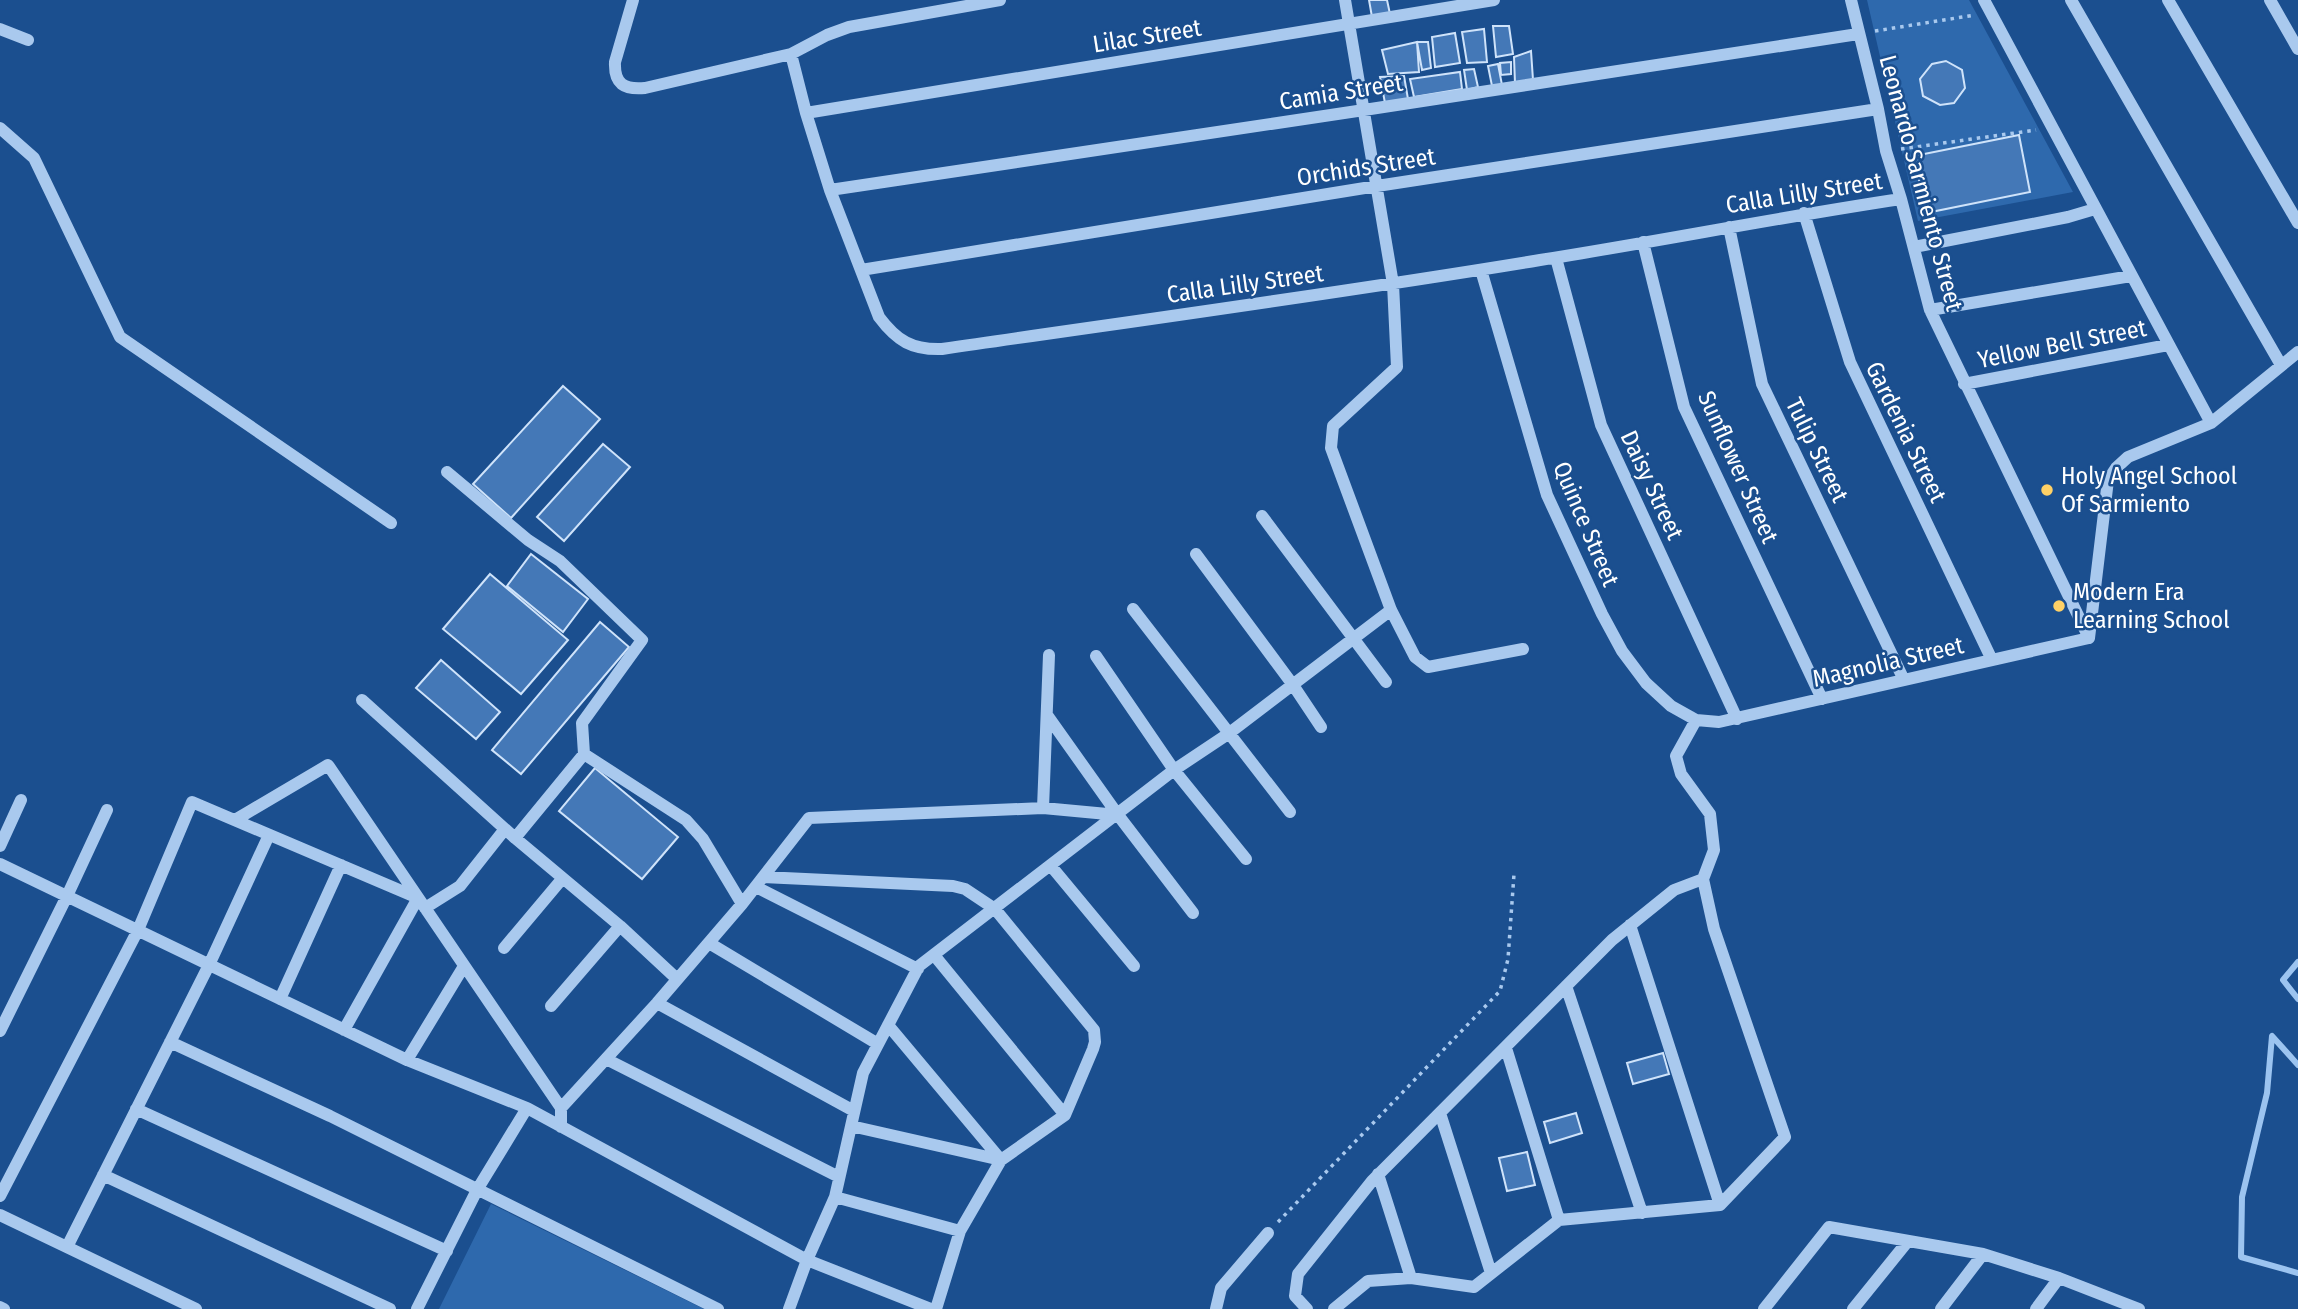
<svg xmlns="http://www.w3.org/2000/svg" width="2298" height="1309" viewBox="0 0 2298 1309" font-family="'Fira Sans Condensed',sans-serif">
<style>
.green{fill:#2e69ad}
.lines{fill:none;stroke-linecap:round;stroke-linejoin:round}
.stream{stroke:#9cc4f0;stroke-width:6}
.building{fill:#4478b7;stroke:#cfe3fa;stroke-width:2}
.path{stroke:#a9c9ee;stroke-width:3.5;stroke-dasharray:3.5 5;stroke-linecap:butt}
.minor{stroke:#a9c9ee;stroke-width:12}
.poi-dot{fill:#ffd166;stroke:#1b4f8f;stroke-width:2.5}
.labels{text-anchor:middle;stroke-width:5;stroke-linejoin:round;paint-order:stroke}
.street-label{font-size:24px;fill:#fff;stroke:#1b4f8f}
.poi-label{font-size:24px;fill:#fff;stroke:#1b4f8f;text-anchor:start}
</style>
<rect width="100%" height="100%" fill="#1b4f8f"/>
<path class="green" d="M 1867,0 L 1969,0 L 2073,192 L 1918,221 Z
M 491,1204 L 704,1309 L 439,1309 Z"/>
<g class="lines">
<path class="stream" d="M 2298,962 L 2283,980 L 2298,999
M 2298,1065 L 2272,1036 L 2267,1093 L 2242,1197 L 2241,1257 L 2298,1273"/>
</g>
<path class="building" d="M 1369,0 L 1387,0 L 1390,14 L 1372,17 Z
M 1493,26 L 1509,26 L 1513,54 L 1496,57 Z
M 1484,29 L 1487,62 L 1467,63 L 1462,32 Z
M 1455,33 L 1460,63 L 1435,67 L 1432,37 Z
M 1417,42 L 1428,42 L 1431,68 L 1422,70 Z
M 1417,42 L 1419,72 L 1388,74 L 1382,50 Z
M 1531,51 L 1533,80 L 1515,83 L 1514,57 Z
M 1946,61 L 1962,70 L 1965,88 L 1954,103 L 1940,105 L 1923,96 L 1920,79 L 1932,64 Z
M 1511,62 L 1511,74 L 1501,75 L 1500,63 Z
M 1498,64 L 1502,85 L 1492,86 L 1488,66 Z
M 1474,69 L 1478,87 L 1467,90 L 1464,70 Z
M 1460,72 L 1462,89 L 1414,97 L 1410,79 Z
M 1404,76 L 1408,99 L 1385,103 L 1380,77 Z
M 2019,135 L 2030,192 L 1926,213 L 1914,156 Z
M 563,386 L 600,419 L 511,518 L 473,484 Z
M 603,444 L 630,467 L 564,541 L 537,517 Z
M 531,554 L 588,599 L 563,632 L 507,586 Z
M 490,574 L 568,640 L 521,694 L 443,629 Z
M 600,622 L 629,647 L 521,774 L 492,750 Z
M 441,660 L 500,712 L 476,739 L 416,688 Z
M 595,768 L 678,837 L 642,879 L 559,811 Z
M 1663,1053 L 1669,1074 L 1633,1084 L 1627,1063 Z
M 1576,1113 L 1582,1133 L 1550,1143 L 1544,1122 Z
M 1527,1152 L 1535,1185 L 1507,1191 L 1499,1158 Z"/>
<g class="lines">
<path class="path" d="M 1875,31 L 1975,15
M 1901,149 L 2036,130
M 1278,1222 L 1500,991 L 1508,959 L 1514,874"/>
<path class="minor" d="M 633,0 L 615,62 C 614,84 624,90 645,88 L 791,54 L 827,35 L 849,27 L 1000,0
M 1345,0 L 1393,284 L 1397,367 L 1333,426 L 1331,448 L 1391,610 L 1415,657 L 1428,667 L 1523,649
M 1851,0 L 1878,109 L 1886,151 L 1901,199 L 1930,310 L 2089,638
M 1984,0 L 2211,423
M 2071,0 L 2281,365
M 2168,0 L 2298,223
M 2270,0 L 2298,49
M 0,29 L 28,40
M 791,54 L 806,113 L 830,190 L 879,317 C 897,341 912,350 942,349 C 1141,320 1341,293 1540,260 C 1661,241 1780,217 1901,199
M 806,113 L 1494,0
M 0,128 L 34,158 L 120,337 L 391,523
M 830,190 L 1364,110 L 1858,34
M 1804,213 L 1850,362 L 1992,660
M 1729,227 L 1762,384 L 1904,680
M 1643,242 L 1684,407 L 1822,699
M 1914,247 L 2068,217 L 2095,209
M 1556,258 L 1601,425 L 1737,719
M 861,270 L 1377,186 L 1878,109
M 1481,270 L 1547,495 L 1602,614 L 1622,651 L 1646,683 L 1671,706 L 1696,720 L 1719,722 L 2089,638
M 1930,310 L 2131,276
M 1964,384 L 2168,345
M 447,472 L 528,540 L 560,561 L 642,640 L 582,723 L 584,754
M 1262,516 L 1386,682
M 1196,554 L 1293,685 L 1321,727
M 1133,609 L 1290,812
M 2089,638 L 2108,480 L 2116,468 L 2128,457 L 2211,423 L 2298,352
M 1096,656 L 1174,770 L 1246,859
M 362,700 L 515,838 L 620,926 L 677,979
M 1047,715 L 1118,815 L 1193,913
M 1043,808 L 1049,655
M 235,820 L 328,765 L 561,1108
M 515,838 L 584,754 L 686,820 L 703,839 L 742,904
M 0,846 L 21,800
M 0,864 L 407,1060 L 527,1108 L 807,1260 L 931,1309
M 1051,866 L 1134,966
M 763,877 L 953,886 L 965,889 L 995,909 L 1094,1030 L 1095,1042 L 1093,1049 L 1065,1115 L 1001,1160 L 851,1126
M 756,887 L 918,969
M 425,908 L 460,886 L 505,829
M 1630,925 L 1720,1205
M 709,943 L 878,1044
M 504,948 L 562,879
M 934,955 L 1065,1115
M 1566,986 L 1642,1213
M 280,999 L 341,865
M 657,1003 L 854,1111
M 551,1006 L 620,926
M 888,1025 L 1001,1160 L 960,1231 L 936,1309
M 0,1031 L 67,896 L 107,810
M 170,1042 L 330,1116 L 718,1309
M 1506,1048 L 1559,1220
M 606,1059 L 839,1177
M 407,1060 L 464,966
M 136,1109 L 447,1251
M 1440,1113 L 1491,1273
M 561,1127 L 561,1108 L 657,1003 L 742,904 L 809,818 L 1043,808 L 1118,815
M 1378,1174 L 1411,1278
M 103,1175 L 390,1309
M 0,1196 L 138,930 L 192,802 L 418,898 L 344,1030
M 835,1197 L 960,1231
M 0,1215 L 196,1309
M 67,1247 L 209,965 L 269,835
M 0,1307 L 4,1309
M 417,1309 L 477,1190 L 527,1108
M 789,1309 L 807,1260 L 835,1197 L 863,1073 L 919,966 L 1174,770 L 1228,734 L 1391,610
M 1216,1309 L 1221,1288 L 1268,1233
M 1307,1309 L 1295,1296 L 1298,1274 L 1372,1181 L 1612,940 L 1674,890 L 1703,879
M 1334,1309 L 1368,1281 L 1411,1278 L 1474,1287 L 1559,1220 L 1720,1205 L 1785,1137 L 1714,929 L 1703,879 L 1714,850 L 1710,814 L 1681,774 L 1676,756 L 1696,720
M 1764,1309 L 1829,1227 L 1983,1254 L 2059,1278 L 2139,1309
M 1853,1309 L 1908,1241
M 1941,1309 L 1983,1254
M 2036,1309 L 2059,1278"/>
</g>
<g class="poi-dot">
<circle cx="2047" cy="490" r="7"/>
<circle cx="2059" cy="606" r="7"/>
</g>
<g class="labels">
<g class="street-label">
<text transform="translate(1147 36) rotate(-9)" y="8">Lilac Street</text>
<text transform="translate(1341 92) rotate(-9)" y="8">Camia Street</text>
<text transform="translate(1366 167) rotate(-9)" y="8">Orchids Street</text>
<text transform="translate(1921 183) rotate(75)" y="8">Leonardo Sarmiento Street</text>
<text transform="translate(1804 193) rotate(-9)" y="8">Calla Lilly Street</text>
<text transform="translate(1245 284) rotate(-8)" y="8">Calla Lilly Street</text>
<text transform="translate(2062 344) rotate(-11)" y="8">Yellow Bell Street</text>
<text transform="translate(1906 432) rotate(64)" y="8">Gardenia Street</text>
<text transform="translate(1817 450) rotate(64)" y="8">Tulip Street</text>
<text transform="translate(1738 467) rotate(66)" y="8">Sunflower Street</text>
<text transform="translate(1652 485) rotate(65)" y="8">Daisy Street</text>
<text transform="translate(1586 524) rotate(67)" y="8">Quince Street</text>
<text transform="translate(1888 662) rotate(-13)" y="8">Magnolia Street</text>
</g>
<g class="poi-label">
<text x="2061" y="484">Holy Angel School<tspan x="2061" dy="28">Of Sarmiento</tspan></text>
<text x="2073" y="600">Modern Era<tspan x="2073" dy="28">Learning School</tspan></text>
</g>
</g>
</svg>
